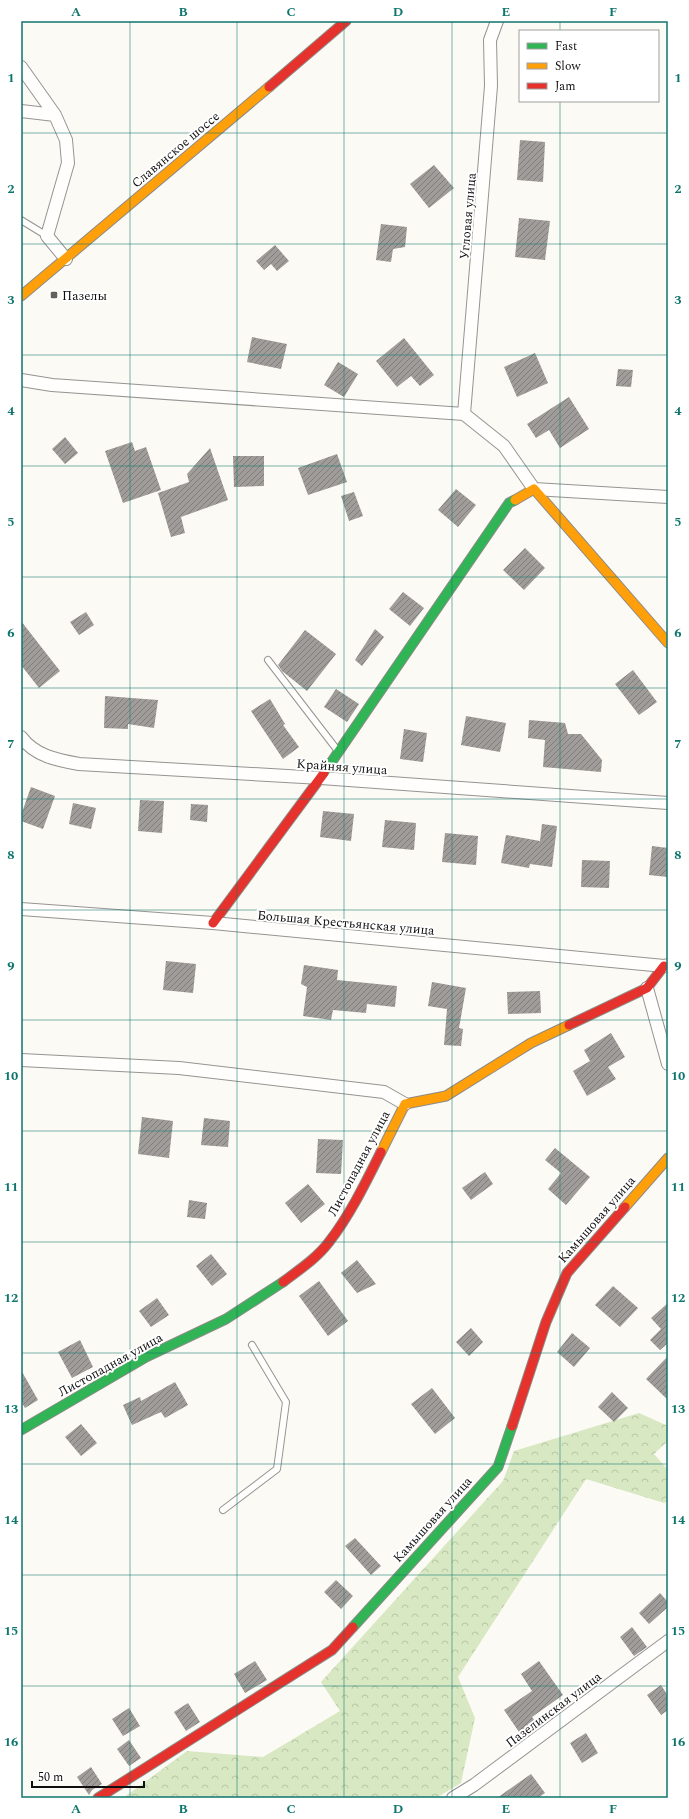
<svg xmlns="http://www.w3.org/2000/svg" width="689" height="1819" viewBox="0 0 689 1819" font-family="Spectral,serif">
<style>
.forest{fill:url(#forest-crowns)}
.building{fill:url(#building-hatch)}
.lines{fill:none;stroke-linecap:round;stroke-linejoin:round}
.lane-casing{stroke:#959492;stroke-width:8}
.street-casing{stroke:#959492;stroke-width:14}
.fast-casing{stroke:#8c8b88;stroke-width:11}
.slow-casing{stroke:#8c8b88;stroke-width:11}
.jam-casing{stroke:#8c8b88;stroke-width:11}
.lane{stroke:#fffefd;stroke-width:6}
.street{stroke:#fffefd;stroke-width:12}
.fast{stroke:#30b455;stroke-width:9}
.slow{stroke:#ff9f0a;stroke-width:9}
.jam{stroke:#e5322d;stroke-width:9}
.grid{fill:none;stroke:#0f766e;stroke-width:1;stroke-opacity:0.55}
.poi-dot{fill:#61615e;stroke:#fff;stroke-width:1.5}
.labels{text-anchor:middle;stroke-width:4;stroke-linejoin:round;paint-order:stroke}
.street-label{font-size:13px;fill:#0e0e0e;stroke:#fff}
.poi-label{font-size:13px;fill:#0e0e0e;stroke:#fff;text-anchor:start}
.neatline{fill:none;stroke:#0f766e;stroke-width:1.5}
.grid-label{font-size:13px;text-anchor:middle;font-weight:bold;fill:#0f766e}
</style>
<defs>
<pattern id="forest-crowns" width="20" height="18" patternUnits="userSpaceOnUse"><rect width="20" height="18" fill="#d8e8c2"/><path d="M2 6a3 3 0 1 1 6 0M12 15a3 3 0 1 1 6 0" fill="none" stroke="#b8c6a6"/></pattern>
<pattern id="building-hatch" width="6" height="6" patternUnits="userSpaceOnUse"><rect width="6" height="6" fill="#9f9c99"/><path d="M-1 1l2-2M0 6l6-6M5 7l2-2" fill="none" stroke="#807e7b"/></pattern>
</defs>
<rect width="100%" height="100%" fill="#fcfaf4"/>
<path class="forest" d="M 639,1413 L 668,1426 L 668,1441 L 654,1454 L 668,1470 L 668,1501 L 664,1503 L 586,1479 L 458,1677 L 475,1718 L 461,1783 L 436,1798 L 123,1798 L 187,1751 L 263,1757 L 340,1711 L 321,1682 L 503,1481 L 514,1451 Z"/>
<path class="building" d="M 520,140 L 545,142 L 543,182 L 517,180 Z
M 434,165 L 454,188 L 429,208 L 410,184 Z
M 519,218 L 550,221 L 545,260 L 515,257 Z
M 381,224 L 407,227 L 405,247 L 393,249 L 391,262 L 376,260 Z
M 275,245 L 289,261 L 277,271 L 271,264 L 264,270 L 256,261 Z
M 252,337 L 287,344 L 281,369 L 247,362 Z
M 404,338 L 434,375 L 420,386 L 411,376 L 397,387 L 376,361 Z
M 535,353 L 548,383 L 517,397 L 504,367 Z
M 338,362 L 358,374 L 344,397 L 324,385 Z
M 618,369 L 633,370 L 631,387 L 616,386 Z
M 569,397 L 589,429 L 560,448 L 549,430 L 536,438 L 527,424 Z
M 65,437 L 78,453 L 65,464 L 52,449 Z
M 132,442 L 135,451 L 146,447 L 161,490 L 123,503 L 105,451 Z
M 210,448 L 228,500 L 181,517 L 185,533 L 171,537 L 158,493 L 189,482 L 187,474 Z
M 337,454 L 347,482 L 308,495 L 298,468 Z
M 233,456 L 264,456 L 264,486 L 234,487 Z
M 456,489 L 476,505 L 458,527 L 438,510 Z
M 354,492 L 363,516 L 349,521 L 341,496 Z
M 525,548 L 545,568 L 524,590 L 503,570 Z
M 403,592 L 424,608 L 410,626 L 389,609 Z
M 86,612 L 94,625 L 79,635 L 70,622 Z
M 21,621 L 60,671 L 39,688 L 21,665 Z
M 375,629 L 384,637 L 362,666 L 355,660 Z
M 305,630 L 336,654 L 307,691 L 282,671 L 278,665 Z
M 633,670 L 657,702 L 639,715 L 615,684 Z
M 336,689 L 359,704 L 347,722 L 324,707 Z
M 105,696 L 158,700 L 154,728 L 128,724 L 128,729 L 104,728 Z
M 270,699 L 285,724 L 283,725 L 299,747 L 283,759 L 251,711 Z
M 466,716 L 506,723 L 500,752 L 461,745 Z
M 529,720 L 565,723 L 568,734 L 581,734 L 602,760 L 601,772 L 543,767 L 545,740 L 528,738 Z
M 404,729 L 427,733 L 423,762 L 400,759 Z
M 31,787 L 55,796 L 43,829 L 21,821 L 21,815 Z
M 140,800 L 164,801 L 162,833 L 138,831 Z
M 73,803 L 96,808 L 91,829 L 69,824 Z
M 191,804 L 208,805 L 207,822 L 190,820 Z
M 323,811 L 354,814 L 351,841 L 320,837 Z
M 385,820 L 416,823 L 414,850 L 382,847 Z
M 542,824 L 557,826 L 552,867 L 530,864 L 529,868 L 501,863 L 506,835 L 540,841 Z
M 445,833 L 478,836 L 476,865 L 442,862 Z
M 652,846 L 668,848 L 668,877 L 649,875 Z
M 582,860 L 610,861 L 609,888 L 581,887 Z
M 166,961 L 196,964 L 193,993 L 163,990 Z
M 304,965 L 338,970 L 337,980 L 397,986 L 395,1007 L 367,1004 L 366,1013 L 333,1010 L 331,1020 L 303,1016 L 307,987 L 301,984 Z
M 432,982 L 466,988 L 459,1028 L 463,1029 L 461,1046 L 444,1045 L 447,1009 L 428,1006 Z
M 540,991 L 541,1013 L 508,1014 L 507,992 Z
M 611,1033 L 625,1057 L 608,1067 L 616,1079 L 587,1096 L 573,1071 L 590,1061 L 584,1050 Z
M 142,1117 L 173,1121 L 169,1158 L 138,1154 Z
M 204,1118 L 230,1121 L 228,1147 L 201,1145 Z
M 318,1139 L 343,1140 L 341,1174 L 316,1173 Z
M 555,1148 L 590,1177 L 566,1205 L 548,1189 L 561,1173 L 545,1160 Z
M 485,1172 L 493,1184 L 471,1200 L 462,1188 Z
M 308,1184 L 325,1204 L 301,1223 L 285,1203 Z
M 189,1200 L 207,1203 L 205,1219 L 187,1217 Z
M 211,1254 L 227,1274 L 212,1286 L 196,1266 Z
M 357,1260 L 376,1284 L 357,1293 L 341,1273 Z
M 319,1281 L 348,1321 L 328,1336 L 299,1296 Z
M 613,1286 L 638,1308 L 620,1327 L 595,1305 Z
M 157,1298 L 169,1315 L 151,1327 L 139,1311 Z
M 668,1303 L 668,1343 L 660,1350 L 650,1340 L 661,1329 L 651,1318 Z
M 471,1328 L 483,1342 L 469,1356 L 456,1342 Z
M 572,1333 L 590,1348 L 574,1367 L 557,1352 Z
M 80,1340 L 93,1367 L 72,1378 L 58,1352 Z
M 668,1356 L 668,1400 L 646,1379 Z
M 21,1370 L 38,1400 L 25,1408 L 21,1401 Z
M 175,1382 L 188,1405 L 165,1418 L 161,1412 L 132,1425 L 123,1405 L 140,1397 L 141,1401 Z
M 432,1388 L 455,1418 L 435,1434 L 411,1404 Z
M 612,1392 L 628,1408 L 614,1422 L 598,1407 Z
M 81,1424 L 97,1443 L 81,1456 L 65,1437 Z
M 355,1538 L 381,1566 L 371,1575 L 345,1546 Z
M 336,1580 L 353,1596 L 341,1609 L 324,1592 Z
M 660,1593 L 668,1602 L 668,1607 L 649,1624 L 639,1613 Z
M 632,1627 L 647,1647 L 634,1656 L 620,1637 Z
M 255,1661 L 267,1680 L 245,1693 L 234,1674 Z
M 539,1661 L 563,1695 L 532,1717 L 535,1721 L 519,1732 L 504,1710 L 532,1691 L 521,1674 Z
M 661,1685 L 668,1696 L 668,1710 L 661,1715 L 647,1695 Z
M 188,1703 L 200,1722 L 186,1731 L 174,1712 Z
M 129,1708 L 140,1726 L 123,1736 L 112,1719 Z
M 586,1733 L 598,1753 L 582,1763 L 570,1743 Z
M 129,1740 L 141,1758 L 129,1766 L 117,1749 Z
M 91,1767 L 102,1784 L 92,1790 L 89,1795 L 77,1777 Z
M 531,1774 L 545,1793 L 538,1798 L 497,1798 Z"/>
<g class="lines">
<defs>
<path id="lane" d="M 21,220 L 47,236
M 268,660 L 338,751
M 223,1510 L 277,1469 L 286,1402 L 252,1345"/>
<path id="street" d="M 21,67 L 55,115 L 66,140 L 68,163 L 47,236 L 66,259
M 21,111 L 55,115
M 21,380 L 52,385 L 464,414 L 504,446 L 534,489 L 668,497
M 464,414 L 491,86 L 490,40 L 497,21
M 21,737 C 35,756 57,760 79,764 L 321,778 L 668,803
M 21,909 L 213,923 L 664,966 L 668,965
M 647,988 L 668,1064
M 21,1060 L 179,1068 L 384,1092 L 405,1104
M 453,1798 L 474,1785 L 668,1641"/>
<path id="fast" d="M 324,773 L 509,503 L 515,500
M 21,1430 L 146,1357 L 226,1319 L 283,1282
M 353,1627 L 498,1467 L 512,1426"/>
<path id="slow" d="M 21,296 L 269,87
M 515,500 L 534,489 L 668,643
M 381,1152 L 405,1104 L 446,1096 L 531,1043 L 569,1025
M 625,1207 L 668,1158"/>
<path id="jam" d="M 269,87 L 346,21
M 213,923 L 324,773
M 569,1025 L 647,988 L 664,966
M 283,1282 C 299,1270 317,1258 329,1242 C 350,1215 366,1182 381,1152
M 512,1426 L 546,1322 L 567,1273 L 625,1207
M 98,1798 L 332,1650 L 353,1627"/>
</defs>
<use href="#lane" class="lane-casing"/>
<use href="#street" class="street-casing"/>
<use href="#fast" class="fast-casing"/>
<use href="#slow" class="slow-casing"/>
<use href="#jam" class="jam-casing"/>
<use href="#lane" class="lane"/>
<use href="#street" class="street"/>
<use href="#fast" class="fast"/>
<use href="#slow" class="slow"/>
<use href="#jam" class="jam"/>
</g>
<path class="grid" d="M 130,21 L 130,1798M 237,21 L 237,1798M 344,21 L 344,1798M 452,21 L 452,1798M 560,21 L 560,31M 560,101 L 560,1798M 21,133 L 668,133M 21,244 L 668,244M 21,355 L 668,355M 21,466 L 668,466M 21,577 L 668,577M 21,688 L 668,688M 21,799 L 668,799M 21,910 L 668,910M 21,1020 L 668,1020M 21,1131 L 668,1131M 21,1242 L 668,1242M 21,1353 L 668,1353M 21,1464 L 668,1464M 21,1575 L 668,1575M 21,1686 L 668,1686"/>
<rect class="poi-dot" x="50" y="291" width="8" height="8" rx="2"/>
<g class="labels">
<g class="street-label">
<text transform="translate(175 149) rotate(-40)" y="5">Славянское шоссе</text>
<text transform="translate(467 216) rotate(-85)" y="5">Угловая улица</text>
<text transform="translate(342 766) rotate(4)" y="5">Крайняя улица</text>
<text transform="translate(346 922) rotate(5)" y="5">Большая Крестьянская улица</text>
<text transform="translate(358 1163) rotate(-62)" y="5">Листопадная улица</text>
<text transform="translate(596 1219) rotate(-49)" y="5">Камышовая улица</text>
<text transform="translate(110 1364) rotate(-29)" y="5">Листопадная улица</text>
<text transform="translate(432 1519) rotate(-48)" y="5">Камышовая улица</text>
<text transform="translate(553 1709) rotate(-37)" y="5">Пазелинская улица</text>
</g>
<g class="poi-label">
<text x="62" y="300">Пазелы</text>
</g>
</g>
<rect width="689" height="1819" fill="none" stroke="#ffffff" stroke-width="44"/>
<rect x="519" y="30" width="140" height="72" fill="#ffffff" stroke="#9f9f9f"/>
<rect x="527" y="43" width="20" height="6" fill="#30b455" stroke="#9f9f9f"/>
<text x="555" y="50" font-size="12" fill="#0e0e0e">Fast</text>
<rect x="527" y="63" width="20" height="6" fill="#ff9f0a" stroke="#9f9f9f"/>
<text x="555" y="70" font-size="12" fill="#0e0e0e">Slow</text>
<rect x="527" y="83" width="20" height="6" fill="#e5322d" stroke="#9f9f9f"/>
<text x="555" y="90" font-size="12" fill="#0e0e0e">Jam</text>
<path d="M32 1781v6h112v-6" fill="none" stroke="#0e0e0e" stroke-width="2"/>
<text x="38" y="1781" font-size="12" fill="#0e0e0e" stroke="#ffffff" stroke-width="3" paint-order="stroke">50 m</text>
<rect x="22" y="22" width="645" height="1775" class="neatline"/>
<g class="grid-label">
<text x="76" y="16">A</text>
<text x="183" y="16">B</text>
<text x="291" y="16">C</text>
<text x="398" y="16">D</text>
<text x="506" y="16">E</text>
<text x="613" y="16">F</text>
<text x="11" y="82">1</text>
<text x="678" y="82">1</text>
<text x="11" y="193">2</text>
<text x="678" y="193">2</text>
<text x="11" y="304">3</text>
<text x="678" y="304">3</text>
<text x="11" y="415">4</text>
<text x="678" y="415">4</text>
<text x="11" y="526">5</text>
<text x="678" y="526">5</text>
<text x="11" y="637">6</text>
<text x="678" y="637">6</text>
<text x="11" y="748">7</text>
<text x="678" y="748">7</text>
<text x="11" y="859">8</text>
<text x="678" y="859">8</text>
<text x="11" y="970">9</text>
<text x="678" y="970">9</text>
<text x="11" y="1080">10</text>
<text x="678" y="1080">10</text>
<text x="11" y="1191">11</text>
<text x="678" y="1191">11</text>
<text x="11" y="1302">12</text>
<text x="678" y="1302">12</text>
<text x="11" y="1413">13</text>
<text x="678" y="1413">13</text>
<text x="11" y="1524">14</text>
<text x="678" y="1524">14</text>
<text x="11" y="1635">15</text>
<text x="678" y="1635">15</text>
<text x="11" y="1746">16</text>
<text x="678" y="1746">16</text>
<text x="76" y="1813">A</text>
<text x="183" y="1813">B</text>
<text x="291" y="1813">C</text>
<text x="398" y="1813">D</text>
<text x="506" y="1813">E</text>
<text x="613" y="1813">F</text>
</g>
</svg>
